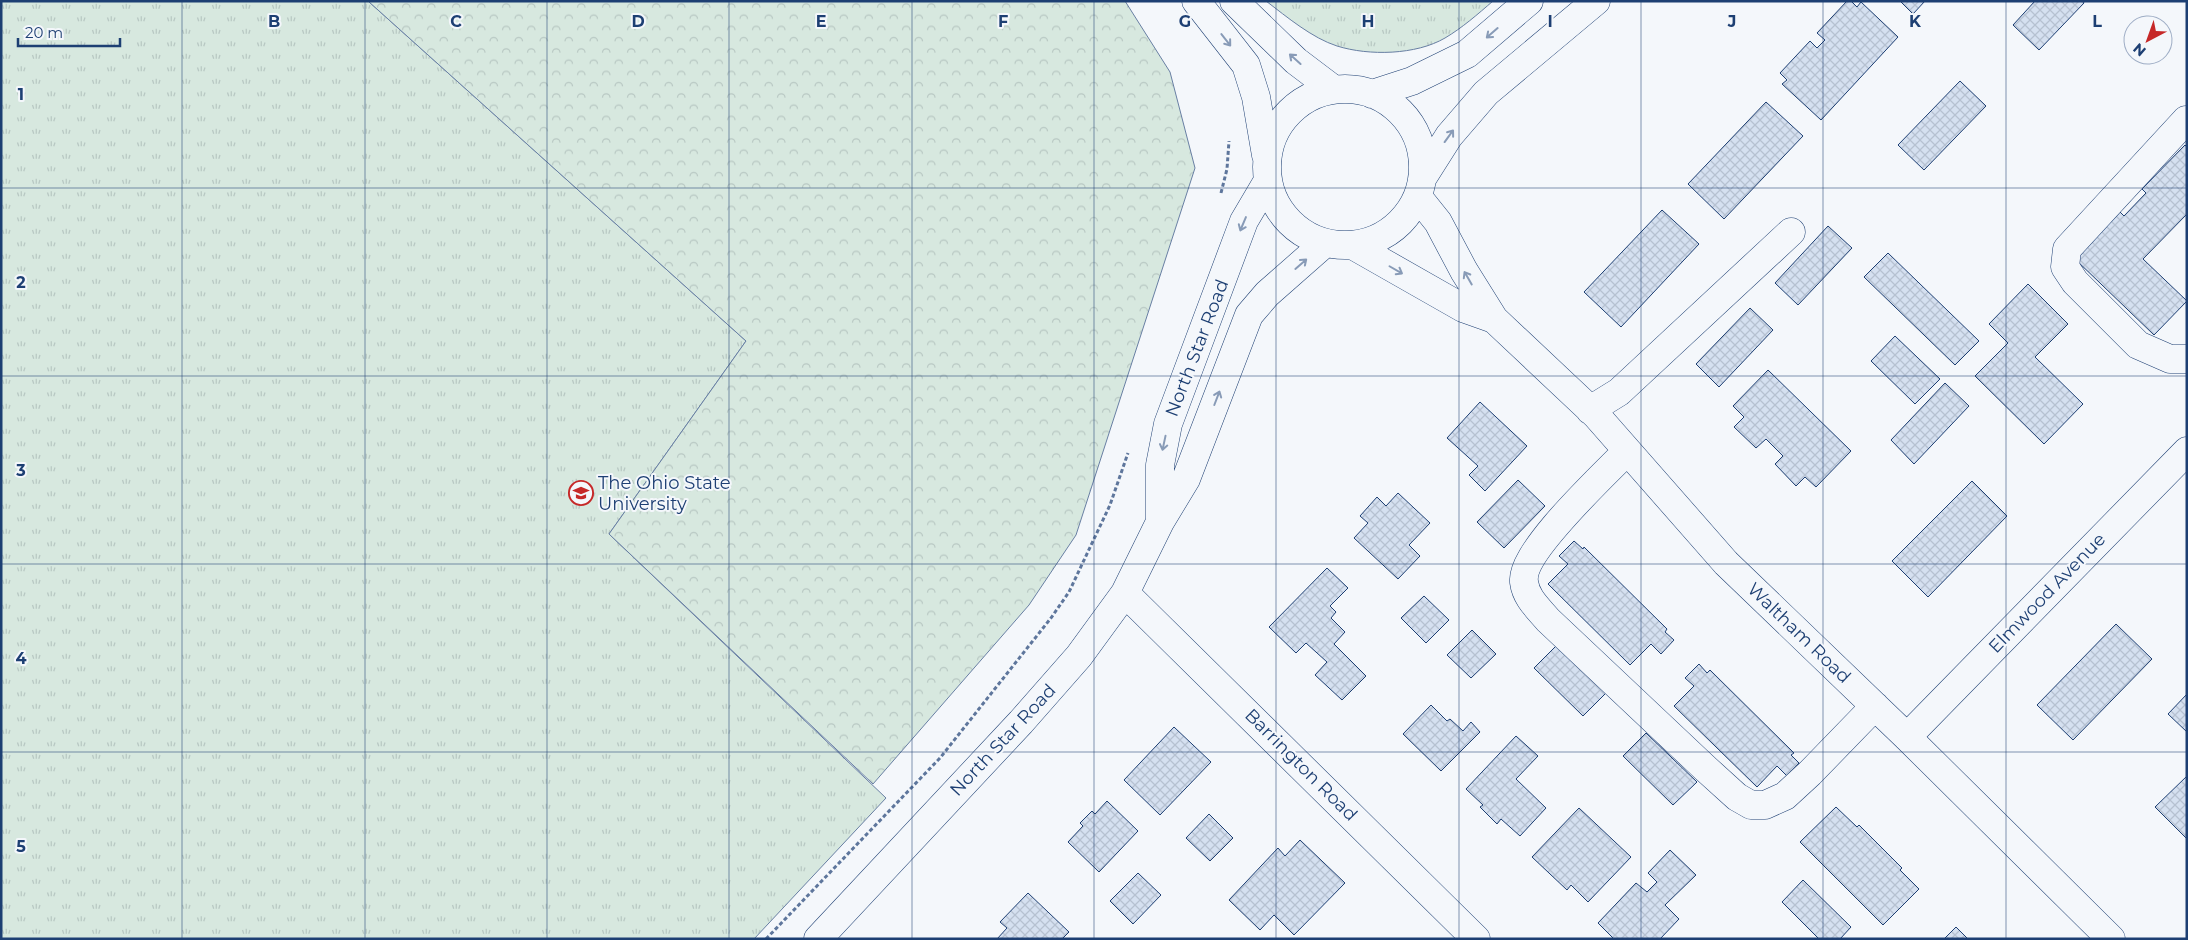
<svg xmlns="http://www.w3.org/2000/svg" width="2188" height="940" viewBox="0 0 2188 940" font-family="Montserrat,sans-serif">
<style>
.grass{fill:url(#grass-tufts);stroke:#687fa3}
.forest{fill:url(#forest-crowns);stroke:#687fa3}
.building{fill:url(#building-cross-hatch);stroke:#1d3f73}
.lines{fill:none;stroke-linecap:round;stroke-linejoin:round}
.minor-casing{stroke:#1d3f73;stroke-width:29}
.path{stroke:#5e769c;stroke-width:3;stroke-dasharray:4 2.5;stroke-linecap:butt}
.minor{stroke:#f4f7fb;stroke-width:28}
.oneway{stroke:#889bb7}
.grid{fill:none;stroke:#1d3f73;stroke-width:1;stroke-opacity:0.55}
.labels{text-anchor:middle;stroke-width:4;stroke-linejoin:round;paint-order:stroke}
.street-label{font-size:18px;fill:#1d3f73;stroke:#f4f7fb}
.poi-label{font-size:18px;fill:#1d3f73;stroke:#f4f7fb;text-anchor:start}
.grid-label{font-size:16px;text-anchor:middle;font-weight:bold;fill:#1d3f73;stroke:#f4f7fb;stroke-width:4;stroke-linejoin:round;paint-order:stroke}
</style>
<defs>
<pattern id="grass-tufts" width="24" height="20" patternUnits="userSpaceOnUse" patternTransform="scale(1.25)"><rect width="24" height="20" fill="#d7e8df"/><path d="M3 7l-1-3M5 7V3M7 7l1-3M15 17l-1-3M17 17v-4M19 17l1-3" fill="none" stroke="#b8c8c3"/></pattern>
<pattern id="forest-crowns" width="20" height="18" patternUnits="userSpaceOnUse" patternTransform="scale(1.25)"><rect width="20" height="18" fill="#d7e8df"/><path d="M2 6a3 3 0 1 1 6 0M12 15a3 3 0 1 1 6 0" fill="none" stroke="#b8c8c3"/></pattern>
<pattern id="building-cross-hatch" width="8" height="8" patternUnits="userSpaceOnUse" patternTransform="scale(1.25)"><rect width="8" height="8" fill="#d5e0f0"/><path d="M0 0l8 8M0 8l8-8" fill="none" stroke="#b6c1d1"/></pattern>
</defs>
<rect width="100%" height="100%" fill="#f4f7fb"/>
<path class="grass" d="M 1,1 L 368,1 L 746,341 L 609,534 L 886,798 L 754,939 L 1,939 Z
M 1266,1 L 1493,1 C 1478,14 1462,28 1445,38 C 1416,55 1369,56 1337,46 C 1312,38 1287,17 1266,1 Z"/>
<path class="forest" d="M 368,1 L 1125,1 L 1170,72 L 1195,168 L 1076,535 L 1029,605 L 873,784 L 609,534 L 746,341 Z"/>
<path class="building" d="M 1847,1 L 1851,1 L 1857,7 L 1861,2 L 1898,37 L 1821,120 L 1782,84 L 1787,80 L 1780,73 L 1810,41 L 1817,48 L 1825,40 L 1817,33 Z
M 1900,1 L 1925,1 L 1913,14 Z
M 2035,1 L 2083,1 L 2084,3 L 2039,50 L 2013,25 Z
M 1960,81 L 1986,106 L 1924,170 L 1898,145 Z
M 1766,102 L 1803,136 L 1724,219 L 1688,184 Z
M 2185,145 L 2187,147 L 2187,214 L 2143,259 L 2187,301 L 2154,335 L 2075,259 L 2120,212 L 2124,216 L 2146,193 L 2142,189 Z
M 1662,210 L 1699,244 L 1621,327 L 1584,292 Z
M 1828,226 L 1852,248 L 1798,305 L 1775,283 Z
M 1888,253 L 1979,341 L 1955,365 L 1864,277 Z
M 2028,284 L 2068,324 L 2035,357 L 2083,404 L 2044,444 L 1975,376 L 2008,343 L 1989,324 Z
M 1750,308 L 1773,330 L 1719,387 L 1696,364 Z
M 1895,336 L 1940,379 L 1915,404 L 1871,361 Z
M 1768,370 L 1851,451 L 1816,487 L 1805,477 L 1796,486 L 1775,464 L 1783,456 L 1766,439 L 1756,448 L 1734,427 L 1744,417 L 1733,406 Z
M 1945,383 L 1969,406 L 1914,464 L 1891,440 Z
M 1480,402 L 1527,446 L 1485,491 L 1469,475 L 1478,466 L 1447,438 Z
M 1518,480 L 1545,506 L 1504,548 L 1477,522 Z
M 1972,481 L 2007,516 L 1928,597 L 1892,561 Z
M 1398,493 L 1430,523 L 1409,545 L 1420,556 L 1398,579 L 1354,538 L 1368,523 L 1360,516 L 1377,497 L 1386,506 Z
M 1574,541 L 1583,549 L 1584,547 L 1667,629 L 1665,632 L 1674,640 L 1661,654 L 1651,644 L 1630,665 L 1548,584 L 1568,564 L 1559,556 Z
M 1327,568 L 1348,588 L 1330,606 L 1336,612 L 1331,618 L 1345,632 L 1334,644 L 1366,676 L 1342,700 L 1315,675 L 1327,662 L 1306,643 L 1296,653 L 1269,627 Z
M 1424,596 L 1449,620 L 1426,643 L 1401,618 Z
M 2116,624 L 2152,659 L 2073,740 L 2037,705 Z
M 1472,630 L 1496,654 L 1471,678 L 1447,655 Z
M 1558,644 L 1607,692 L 1583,716 L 1534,668 Z
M 1699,664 L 1707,673 L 1710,670 L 1794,753 L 1791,755 L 1799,763 L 1787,776 L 1777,766 L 1757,787 L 1674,706 L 1694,686 L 1685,678 Z
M 2187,694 L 2187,732 L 2168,714 Z
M 1431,705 L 1447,721 L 1450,719 L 1463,731 L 1471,722 L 1480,732 L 1441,771 L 1403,734 Z
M 1174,727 L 1211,762 L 1160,815 L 1124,780 Z
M 1646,733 L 1697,782 L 1673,805 L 1623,756 Z
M 1516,736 L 1538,756 L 1516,779 L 1546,808 L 1520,836 L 1501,819 L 1497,824 L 1480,807 L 1483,805 L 1466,789 Z
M 2187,776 L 2187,839 L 2155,807 Z
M 1107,801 L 1138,831 L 1099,872 L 1068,842 L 1083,826 L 1080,823 L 1092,811 L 1095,814 Z
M 1836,807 L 1857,827 L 1859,825 L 1902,868 L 1900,870 L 1919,889 L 1883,925 L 1800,842 Z
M 1579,808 L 1631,857 L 1588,902 L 1571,885 L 1567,890 L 1532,857 Z
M 1209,814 L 1233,838 L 1210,861 L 1186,838 Z
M 1300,840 L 1345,883 L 1294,935 L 1274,915 L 1260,930 L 1229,900 L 1278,848 L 1285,856 Z
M 1670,850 L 1696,875 L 1665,905 L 1679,919 L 1660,939 L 1614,939 L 1598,923 L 1636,883 L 1647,892 L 1657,882 L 1648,873 Z
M 1138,873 L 1161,895 L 1133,924 L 1110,901 Z
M 1803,880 L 1851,927 L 1840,939 L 1819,939 L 1782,902 Z
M 1028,893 L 1069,932 L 1062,939 L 997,939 L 1007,928 L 1000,922 Z
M 1956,927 L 1968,939 L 1944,939 Z"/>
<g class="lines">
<defs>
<path id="minor" d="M 1196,1 L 1246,65 L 1256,97 L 1266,155
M 1234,1 L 1296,61 L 1333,89
M1267 167a78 78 0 1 1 156 0a78 78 0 1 1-156 0Z
M 1372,94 L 1412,81 L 1467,54 L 1529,1
M 2187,121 L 2186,120 L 2067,249 L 2065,267 L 2075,282 L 2138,345 L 2170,359 L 2187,359
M 1423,177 L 1449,136 L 1486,93 L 1596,1
M 1418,197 L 1438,222 L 1464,271 L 1494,319 L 1596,415 L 1726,563 L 1907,737 L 2111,939
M 1354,246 L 1463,308 L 1494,319
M 1590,410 L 1619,392 L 1791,232
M 1627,451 C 1605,474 1520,552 1524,582 C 1526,598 1538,608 1548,620 L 1705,768 L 1737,797 L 1751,805 L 1765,805 L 1785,796 L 1810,773 L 1875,706
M 1160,522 L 1160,465 L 1168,424 L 1244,221 L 1267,182
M 1125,593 L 1476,939
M 1907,737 L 2187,451
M 818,939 L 1021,722 L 1079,656 L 1125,593 L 1160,522 L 1186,479 L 1249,315 L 1267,294 L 1325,243"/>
</defs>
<use href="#minor" class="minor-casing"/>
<path class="path" d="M 1221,193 L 1227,169 L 1229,141
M 766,939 L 940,758 L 1051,618 L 1069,592 L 1110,505 L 1128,453"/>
<use href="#minor" class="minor"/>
</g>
<defs><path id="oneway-shaft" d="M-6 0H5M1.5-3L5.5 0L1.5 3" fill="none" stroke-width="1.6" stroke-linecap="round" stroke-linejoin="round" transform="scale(1.25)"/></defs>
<g class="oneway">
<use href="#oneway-shaft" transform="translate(1492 33) rotate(139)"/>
<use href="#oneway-shaft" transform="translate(1226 40) rotate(52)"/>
<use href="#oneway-shaft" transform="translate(1295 59) rotate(-138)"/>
<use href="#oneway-shaft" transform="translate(1449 136) rotate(-54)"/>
<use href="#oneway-shaft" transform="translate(1243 224) rotate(113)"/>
<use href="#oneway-shaft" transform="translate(1301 264) rotate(-41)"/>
<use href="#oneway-shaft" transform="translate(1396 270) rotate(30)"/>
<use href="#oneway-shaft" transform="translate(1468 278) rotate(-120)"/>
<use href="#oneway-shaft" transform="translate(1217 398) rotate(-69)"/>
<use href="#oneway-shaft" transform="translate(1164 443) rotate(102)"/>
</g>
<path class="grid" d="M 182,1 L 182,939M 365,1 L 365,939M 547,1 L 547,939M 729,1 L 729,939M 912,1 L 912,939M 1094,1 L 1094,939M 1276,1 L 1276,939M 1459,1 L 1459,939M 1641,1 L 1641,939M 1823,1 L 1823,939M 2006,1 L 2006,939M 1,188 L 2187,188M 1,376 L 2187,376M 1,564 L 2187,564M 1,752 L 2187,752"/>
<defs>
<symbol id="university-ring" viewBox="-11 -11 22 22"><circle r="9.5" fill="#f4f7fb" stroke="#c62828" stroke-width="1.5"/><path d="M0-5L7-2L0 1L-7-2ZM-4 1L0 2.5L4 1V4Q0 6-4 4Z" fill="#c62828"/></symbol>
</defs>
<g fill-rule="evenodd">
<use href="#university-ring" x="567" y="479" width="28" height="28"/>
</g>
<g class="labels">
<g class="street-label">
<text transform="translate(1197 348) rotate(-69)" y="6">North Star Road</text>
<text transform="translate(2047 593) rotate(-46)" y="6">Elmwood Avenue</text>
<text transform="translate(1799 633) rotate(44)" y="6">Waltham Road</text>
<text transform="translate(1003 740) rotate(-47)" y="6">North Star Road</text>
<text transform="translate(1301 765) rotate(45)" y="6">Barrington Road</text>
</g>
<g class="poi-label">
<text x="598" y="489">The Ohio State<tspan x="598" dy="21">University</tspan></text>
</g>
</g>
<g class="grid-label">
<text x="274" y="27">B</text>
<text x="456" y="27">C</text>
<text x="638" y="27">D</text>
<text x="821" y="27">E</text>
<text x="1003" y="27">F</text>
<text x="1185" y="27">G</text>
<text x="1368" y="27">H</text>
<text x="1550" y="27">I</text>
<text x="1732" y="27">J</text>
<text x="1915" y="27">K</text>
<text x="2097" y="27">L</text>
<text x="21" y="100">1</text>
<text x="21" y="288">2</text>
<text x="21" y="476">3</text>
<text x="21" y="664">4</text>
<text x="21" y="852">5</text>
</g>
<rect width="2188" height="940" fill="none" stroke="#1d3f73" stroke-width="5"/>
<g transform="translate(2148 40) rotate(221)"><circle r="24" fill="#f4f7fb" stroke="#9eadc5"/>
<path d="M0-4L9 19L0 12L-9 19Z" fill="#c62828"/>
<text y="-8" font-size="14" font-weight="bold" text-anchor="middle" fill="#1d3f73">N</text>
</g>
<path d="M18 38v8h102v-8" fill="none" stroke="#1d3f73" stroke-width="2.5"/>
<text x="25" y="38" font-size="15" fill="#1d3f73" stroke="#f4f7fb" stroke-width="4" paint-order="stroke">20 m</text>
</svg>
